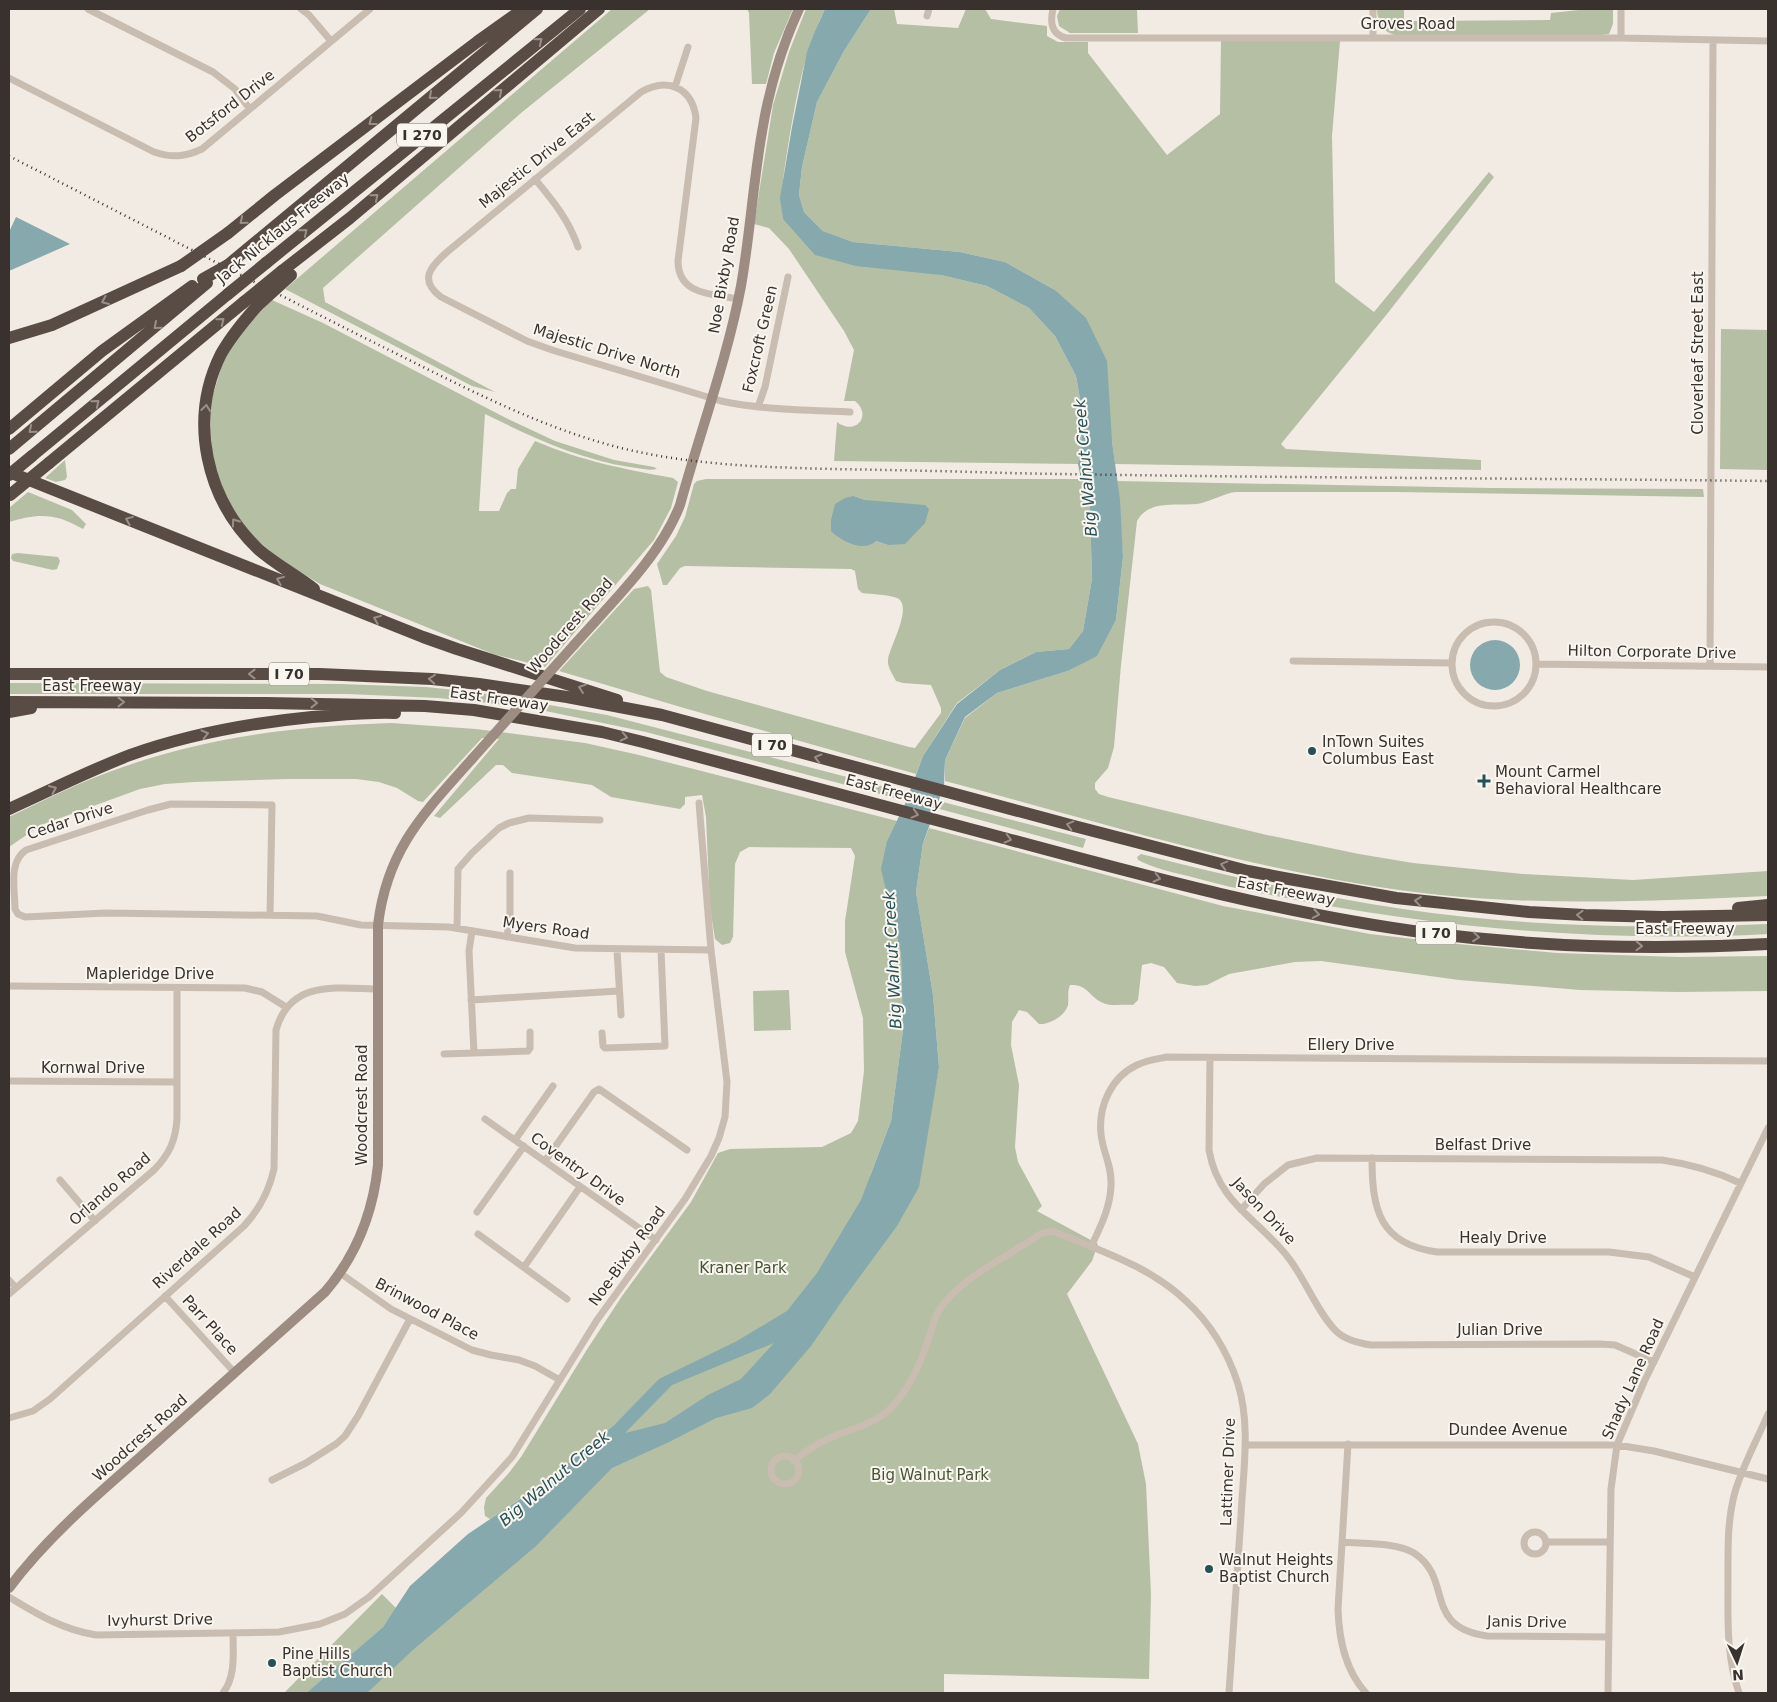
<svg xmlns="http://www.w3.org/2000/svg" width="1777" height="1702" viewBox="0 0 1777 1702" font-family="'DejaVu Sans',sans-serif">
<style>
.green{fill:#b5bfa4;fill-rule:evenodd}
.water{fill:#85a9ac;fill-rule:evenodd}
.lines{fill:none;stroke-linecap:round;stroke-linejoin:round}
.street{stroke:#c9bcb0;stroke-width:7}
.secondary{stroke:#9c8c81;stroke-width:10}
.highway{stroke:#594c45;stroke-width:12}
.rail{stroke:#39312d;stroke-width:2.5;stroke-dasharray:1 4;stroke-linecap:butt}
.secondary-bridge{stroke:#9c8c81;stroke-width:10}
.highway-bridge{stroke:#594c45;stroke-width:12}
.oneway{stroke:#999089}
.poi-dot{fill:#265156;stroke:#f9f5ef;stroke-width:2}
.labels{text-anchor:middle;stroke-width:4;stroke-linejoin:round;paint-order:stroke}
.shield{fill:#f9f5ef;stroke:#736c67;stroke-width:1}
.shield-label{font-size:14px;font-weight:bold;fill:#39312d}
.street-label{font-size:15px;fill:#39312d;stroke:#f9f5ef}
.poi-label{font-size:15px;fill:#39312d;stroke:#f9f5ef;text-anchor:start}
.park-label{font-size:15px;fill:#475433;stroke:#f9f5ef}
.water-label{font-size:16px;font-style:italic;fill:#265156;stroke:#f9f5ef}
</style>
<rect width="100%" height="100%" fill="#f2ebe3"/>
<path class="green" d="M 612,9 L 650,9 L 521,113 L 323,288 L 325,302 L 495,392 L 472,386 L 285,289 Z
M 747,9 L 793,9 L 774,53 L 766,84 L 752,84 L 749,13 Z
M 806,9 L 825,9 C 804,51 796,99 788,146 C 784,172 780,192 783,219 L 941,275 L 987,286 L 1029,308 L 1055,336 L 1076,376 L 1084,421 L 1078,464 L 834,461 L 837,422 C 855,436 873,416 855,401 L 844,401 L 854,350 L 844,331 L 789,249 L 769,228 L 754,224 L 773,105 L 789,52 Z
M 871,9 L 894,9 L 897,24 L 958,28 L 966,9 L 985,9 L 991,19 L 1047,26 L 1047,36 L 1058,42 L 1088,42 L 1088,53 L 1167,155 L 1220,114 L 1221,41 L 1340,41 L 1332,136 L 1335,282 L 1374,312 L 1489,172 L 1494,177 L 1387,314 L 1281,444 L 1286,449 L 1481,460 L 1481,470 L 1115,464 L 1112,441 L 1055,290 L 1005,262 L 960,252 L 853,242 L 823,231 L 804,212 L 799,195 L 802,167 L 817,102 L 844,51 Z
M 1060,9 L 1137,9 L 1138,33 L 1070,33 L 1059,26 L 1057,16 Z
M 1377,9 L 1404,9 L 1404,21 L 1550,20 L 1551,13 L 1588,9 L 1613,9 L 1613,24 L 1609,34 L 1601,35 L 1395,35 C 1381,31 1378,22 1377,9 Z
M 272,300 L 323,323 L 506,418 L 555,441 L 614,460 L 654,467 L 657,469 C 648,471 638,468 630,467 C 578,459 532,437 485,414 L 479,511 L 499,511 L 507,493 L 511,489 L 516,489 L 518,469 L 535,441 C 582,461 623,469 673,478 L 678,482 L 671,508 L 654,540 L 545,667 L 493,654 L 320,584 L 282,561 L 251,535 L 229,504 L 212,459 L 210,414 L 212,398 L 221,368 L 232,345 L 257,314 Z
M 1721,329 L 1768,330 L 1768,470 L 1720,469 Z
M 65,460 L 67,477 L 65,480 L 56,482 L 45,478 Z
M 706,479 L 1081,479 L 1090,508 L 1092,579 L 1083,631 L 1069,649 L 1036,652 L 1000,670 L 957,703 L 923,756 L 916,774 L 684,708 L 559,671 L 634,589 L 648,586 L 651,590 L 660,672 L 666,677 L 707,691 L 909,747 L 915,748 L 941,713 L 941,708 L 931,685 L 903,683 L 896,681 C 893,675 887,667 888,660 C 889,647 914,606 897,598 C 889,595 872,594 862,593 L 858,589 L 855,571 L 851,569 L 685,566 L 680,568 L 667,585 L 663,585 L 657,564 L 676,536 L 685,517 L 694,484 L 697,481 ZM 854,496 L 865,500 L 888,545 L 876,541 Z
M 1117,481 L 1493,488 L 1703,489 L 1704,497 L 1396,492 L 1235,492 C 1222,494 1210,502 1197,504 C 1177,506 1149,499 1137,521 L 1121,665 L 1114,747 L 1108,768 L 1095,783 L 1095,789 L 1099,794 L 1108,797 L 1267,835 L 1359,854 L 1413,863 L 1523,874 L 1633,880 L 1768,871 L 1768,896 C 1660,901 1549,906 1440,895 C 1272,877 1108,824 945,781 L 945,760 L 965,718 L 997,693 L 1068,671 L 1097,655 L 1116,620 L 1123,557 Z
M 28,492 L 72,510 L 86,524 L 83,529 C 56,513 38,513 9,522 L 9,508 Z
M 18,553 L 58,557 L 60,561 L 57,569 L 53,570 L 13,561 L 11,558 L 12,554 Z
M 9,683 L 340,684 L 426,687 L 475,692 L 607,715 L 909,793 L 906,801 L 646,732 L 536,709 L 488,703 L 438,698 L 347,694 L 9,694 Z
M 391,723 L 476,729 L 585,743 L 639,755 L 897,821 L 887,841 L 887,897 L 901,954 L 903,1030 L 891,1121 L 870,1176 L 930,1114 L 939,1067 L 933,995 L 916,892 L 923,843 L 929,828 L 1223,906 L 1370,934 L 1458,944 L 1557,953 L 1679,957 L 1768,956 L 1768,991 L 1678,992 L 1580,990 L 1459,980 L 1321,961 L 1295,962 L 1229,974 L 1207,985 L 1195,986 L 1177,983 L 1164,967 L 1151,963 L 1142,965 L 1138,1000 L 1133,1005 C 1123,1004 1109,1007 1101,1002 C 1088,995 1087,984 1070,985 C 1067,992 1069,998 1068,1005 C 1065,1016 1049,1025 1039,1024 L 1027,1012 L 1019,1010 L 1012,1022 L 1011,1045 L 1019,1085 L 1015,1147 L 1018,1162 L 1042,1206 L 1037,1211 L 1098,1244 L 1092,1261 L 1067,1294 L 1138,1444 L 1146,1484 L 1151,1594 L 1149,1679 L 944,1674 L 944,1693 L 340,1693 L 642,1429 L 624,1434 L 650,1389 L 614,1425 L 547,1481 L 490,1519 L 485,1516 L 484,1507 L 486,1498 L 508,1474 L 521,1457 L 586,1351 L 622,1296 L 691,1202 L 718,1153 L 730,1149 L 822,1147 L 851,1133 L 858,1121 L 864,1071 L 863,1018 L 845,952 L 845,921 L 855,856 L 851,848 L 749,847 L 740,852 L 735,864 L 733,937 L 730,943 L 722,945 L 715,939 L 710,907 L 706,817 L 702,795 L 685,797 L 685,804 L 680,809 L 611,797 L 592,785 L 512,773 L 503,765 L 496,765 L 440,818 L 434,816 L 499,739 L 482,738 L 423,802 L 418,801 L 397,788 L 379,782 L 356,779 L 288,779 L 194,782 L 165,784 L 140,789 L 41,825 L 9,847 L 9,817 C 46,799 84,780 123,767 C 211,736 299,726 391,723 Z
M 939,801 L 1086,839 L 1083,848 L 936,808 Z
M 1141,854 C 1228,876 1314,896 1403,909 C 1524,927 1647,929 1768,924 L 1768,934 C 1603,943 1438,928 1276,896 C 1246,891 1217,884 1188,876 C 1171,872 1153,868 1138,860 L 1137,857 Z
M 789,990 L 791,1030 L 754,1031 L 753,991 Z
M 382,1594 L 396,1608 L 383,1627 L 306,1693 L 284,1693 Z"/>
<path class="water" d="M 825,9 L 871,9 L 844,51 L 817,102 L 802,167 L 799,195 L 804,212 L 823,231 L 853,242 L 960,252 L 1005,262 L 1055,290 L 1086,318 L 1107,361 L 1112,441 L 1120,500 L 1123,557 L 1116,620 L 1097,656 L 1068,671 L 997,693 L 965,717 L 945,760 L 944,786 L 923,843 L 916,892 L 933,995 L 939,1067 L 919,1187 L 897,1226 L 844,1298 L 811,1346 L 770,1394 L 752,1408 L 716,1418 L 669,1442 L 612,1468 L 536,1546 L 414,1649 L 367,1693 L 306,1693 L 383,1627 L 410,1586 L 468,1534 L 547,1481 L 614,1425 L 659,1379 L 737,1341 L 787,1311 L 817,1273 L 861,1200 L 891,1121 L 903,1030 L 901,954 L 881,869 L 887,841 L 905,804 L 923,756 L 957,704 L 1000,670 L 1036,652 L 1069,649 L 1083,631 L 1092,579 L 1090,508 L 1081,479 L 1078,464 L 1084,421 L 1076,376 L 1055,336 L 1029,308 L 987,286 L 941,275 L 856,266 L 815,255 L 783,219 L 780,198 L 792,127 L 807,52 L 815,31 ZM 774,1343 L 741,1379 L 708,1395 L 665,1423 L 625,1433 L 672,1385 Z
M 16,217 L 70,244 L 9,271 L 9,232 Z
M 854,496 L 865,500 L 925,505 L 929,509 L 925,523 L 905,544 L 888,545 L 876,541 C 864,553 841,541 831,531 L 831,520 L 835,504 L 845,498 Z
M1470 665a25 25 0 1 1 50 0a25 25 0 1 1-50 0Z"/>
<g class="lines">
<path class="street" d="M 88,9 L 213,72 L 235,89 L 249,108
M 301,9 L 309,15 L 331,41
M 1053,9 C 1050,22 1051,34 1066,38 L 1621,38 L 1768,41
M 1373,9 L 1373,37
M 927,16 L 929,9
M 1621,38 L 1621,9
M 9,78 L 154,152 C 172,158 185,157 202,149 L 370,9
M 675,87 L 688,47
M 535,179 C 553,201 569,220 578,247
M 738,299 C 712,294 678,295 678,261 L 696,118 C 692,87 667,77 641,92 L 447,252 C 431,266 418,280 441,297 L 527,341 L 552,350 L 721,401 C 763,410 806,410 850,412
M 758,407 L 765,387 L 788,277
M1452 664a42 42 0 1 1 84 0a42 42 0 1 1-84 0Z
M 1293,661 L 1452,663
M 1536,664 L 1768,667
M 1710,666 L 1713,40
M 270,915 L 272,805 L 171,804 L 148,810 L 26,850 C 8,862 15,890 15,909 L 18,914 L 25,917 L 106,913 L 317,916 L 361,925 L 449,927 L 575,948 L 711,950
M 457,928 L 458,869 L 472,853 L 499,828 L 509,823 L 529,818 L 600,820
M 472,931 L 469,951 L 474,1053
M 507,937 L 510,915 L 510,873
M 617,950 L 621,1015
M 9,986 L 245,988 L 262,992 L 286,1007
M 471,1000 L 619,991
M 602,1033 L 603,1046 L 605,1048 L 665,1046 L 661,950
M 444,1054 L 528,1051 L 530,1048 L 530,1032
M 1210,1058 L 1209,1150 C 1218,1203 1257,1218 1287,1256 C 1305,1278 1317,1312 1336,1331 C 1345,1340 1358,1343 1371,1345 L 1600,1344 L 1615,1345 L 1654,1362
M 9,1081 L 177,1082
M 485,1119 L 656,1240
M 515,1140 L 553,1086
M 1372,1158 C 1372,1209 1379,1244 1437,1252 L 1609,1252 L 1649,1257 L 1695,1277
M 545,1161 L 594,1092 L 599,1089 L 687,1150
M 60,1180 L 95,1221
M 1241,1210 L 1264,1184 L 1288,1165 L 1317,1158 L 1662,1160 C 1690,1164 1715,1171 1740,1183
M 477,1212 L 524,1146
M 478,1234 L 567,1299
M 1091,1247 C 1100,1227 1110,1209 1111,1186 C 1112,1164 1103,1154 1101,1134 C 1098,1107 1111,1077 1137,1065 C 1147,1060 1157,1059 1167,1057 L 1768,1061
M 524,1267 L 580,1187
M 340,1273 L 391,1309 L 472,1350 L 491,1355 L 519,1360 L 535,1366 L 560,1380
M 9,1280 L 16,1288
M 9,1294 L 154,1170 C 169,1155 176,1140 177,1118 L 177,988
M 165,1296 L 234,1372
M 9,1418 L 33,1411 L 50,1399 L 244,1226 C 260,1209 269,1191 274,1169 L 276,1030 C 290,980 336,988 377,989
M 1348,1444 L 1338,1609 C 1339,1640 1345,1670 1366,1693
M 1245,1445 L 1617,1445 L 1654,1451 L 1768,1479
M771 1470a14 14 0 1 1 28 0a14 14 0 1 1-28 0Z
M 794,1461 C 805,1451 816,1444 830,1438 C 850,1429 874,1425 891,1408 C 909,1390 919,1367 927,1343 C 931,1333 933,1322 937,1314 C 957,1278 1008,1257 1042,1233 L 1053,1231 C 1098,1250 1150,1266 1186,1301 C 1210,1323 1228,1353 1238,1384 C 1251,1426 1243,1472 1241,1516 C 1237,1575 1233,1634 1229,1693
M 272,1480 L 306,1463 L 336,1444 L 345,1436 L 358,1416 L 410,1319
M1524 1543a11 11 0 1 1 22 0a11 11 0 1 1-22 0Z
M 1342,1542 C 1363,1544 1396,1542 1414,1553 C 1454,1579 1422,1627 1487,1636 L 1609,1637
M 1546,1542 L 1610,1542
M 9,1597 C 37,1614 63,1630 96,1635 L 279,1632 L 320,1624 L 345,1614 L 369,1597 L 461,1513 L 512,1457 L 597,1320 L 685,1199 L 711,1156 L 719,1138 L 725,1117 L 727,1082 L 711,950 L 699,803
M 223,1693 C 236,1676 233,1653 233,1633
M 1608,1693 L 1611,1489 L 1617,1445 L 1644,1382 L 1768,1128
M 1739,1693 C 1726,1656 1728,1618 1728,1580 C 1728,1550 1727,1521 1735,1492 C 1743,1465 1757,1440 1768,1414"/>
<path class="secondary" d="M 574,645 C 611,603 660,557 680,505 C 700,432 727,360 741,286 C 750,235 753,183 762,132 C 769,89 781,48 799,9
M 9,1588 C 45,1540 92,1499 138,1459 C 200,1403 263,1348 325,1292 C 356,1256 373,1213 378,1165 L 378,925 C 387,849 424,813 472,759"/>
<path class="highway" d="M 228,233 L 275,195 L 477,42 L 523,9
M 266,263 L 580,9
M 228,265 L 537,9
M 282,271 L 350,218 L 599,9
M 257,306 C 244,321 231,336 221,354 C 188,420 206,499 258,549 C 275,564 296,575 314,589
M 9,338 L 52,325 L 181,266
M 9,429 L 102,351 L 192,286
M 9,449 L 207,283
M 32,456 L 228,294
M 49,463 L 244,302
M 9,472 L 423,637 L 457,649 L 617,700
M 9,674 L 320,674 L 432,679 L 479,684 L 567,697 L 662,715 L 1074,826 L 1248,871 L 1289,879 L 1396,898 L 1529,912 L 1585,915 L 1663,917 L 1768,915
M 9,702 L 266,703 L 425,706 L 474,710 L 602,732 L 643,742 C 762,774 881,805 1000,837 C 1141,875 1283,914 1428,933 C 1539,947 1657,950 1768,944
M 9,712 L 31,708
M 9,809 C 49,791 88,771 130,755 C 189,734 250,723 312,717 C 340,715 367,712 395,713
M 1738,908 L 1768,905"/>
<path class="rail" d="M 9,156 C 134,220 259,285 385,348 C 462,386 538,427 621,448 C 691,465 760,467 831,469 C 889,470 948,471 1006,473 C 1260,478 1514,478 1768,481"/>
<path class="secondary-bridge" d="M 472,759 L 574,645"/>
<path class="highway-bridge" d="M 181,266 L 228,233
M 203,279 L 228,265
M 228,294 L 266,263
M 244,302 L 282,271
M 257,306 L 291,275
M 9,475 L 32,456
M 10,495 L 49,463"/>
</g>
<defs><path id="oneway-chevron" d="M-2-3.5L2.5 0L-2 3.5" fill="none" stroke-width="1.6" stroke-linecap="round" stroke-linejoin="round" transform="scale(1.25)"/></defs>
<g class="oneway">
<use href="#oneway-chevron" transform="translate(539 41) rotate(-39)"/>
<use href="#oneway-chevron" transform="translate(499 92) rotate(-40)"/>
<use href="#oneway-chevron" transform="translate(432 96) rotate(140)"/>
<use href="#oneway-chevron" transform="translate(372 122) rotate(143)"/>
<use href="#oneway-chevron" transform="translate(375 197) rotate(-40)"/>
<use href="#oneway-chevron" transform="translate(243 221) rotate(141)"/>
<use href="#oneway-chevron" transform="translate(304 232) rotate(-39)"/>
<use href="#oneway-chevron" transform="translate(105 301) rotate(156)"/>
<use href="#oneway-chevron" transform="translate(221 321) rotate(-39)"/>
<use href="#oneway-chevron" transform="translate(157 326) rotate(139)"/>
<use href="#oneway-chevron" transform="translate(96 403) rotate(-40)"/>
<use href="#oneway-chevron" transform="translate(206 408) rotate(-83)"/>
<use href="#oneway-chevron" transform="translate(32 430) rotate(140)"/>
<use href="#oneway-chevron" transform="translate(129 520) rotate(-158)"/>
<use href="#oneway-chevron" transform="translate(235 522) rotate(-126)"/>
<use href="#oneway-chevron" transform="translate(280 580) rotate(-158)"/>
<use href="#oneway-chevron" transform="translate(377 619) rotate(-158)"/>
<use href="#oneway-chevron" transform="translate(252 674) rotate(-180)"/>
<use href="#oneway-chevron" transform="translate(432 679) rotate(-175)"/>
<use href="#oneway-chevron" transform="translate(582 688) rotate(-161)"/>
<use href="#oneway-chevron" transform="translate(121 702)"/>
<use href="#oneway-chevron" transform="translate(314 703) rotate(1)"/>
<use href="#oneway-chevron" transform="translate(205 734) rotate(-14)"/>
<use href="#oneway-chevron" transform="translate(624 737) rotate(13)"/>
<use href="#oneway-chevron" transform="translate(818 758) rotate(-165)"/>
<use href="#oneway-chevron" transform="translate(53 789) rotate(-25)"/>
<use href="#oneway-chevron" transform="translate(915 814) rotate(15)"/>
<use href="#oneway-chevron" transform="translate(1070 825) rotate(-165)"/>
<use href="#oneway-chevron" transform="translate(1008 839) rotate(15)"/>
<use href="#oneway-chevron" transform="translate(1224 865) rotate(-165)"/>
<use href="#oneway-chevron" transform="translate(1157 878) rotate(14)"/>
<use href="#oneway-chevron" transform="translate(1418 901) rotate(-173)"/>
<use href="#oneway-chevron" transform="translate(1316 914) rotate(10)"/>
<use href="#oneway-chevron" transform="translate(1580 915) rotate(-177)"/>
<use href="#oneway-chevron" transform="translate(1476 937) rotate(5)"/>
<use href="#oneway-chevron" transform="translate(1639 946) rotate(2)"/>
</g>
<g class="poi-dot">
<circle cx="1312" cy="751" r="5"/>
<path d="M1481.5 773.5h5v5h5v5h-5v5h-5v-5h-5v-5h5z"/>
<circle cx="1209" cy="1569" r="5"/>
<circle cx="272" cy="1663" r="5"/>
</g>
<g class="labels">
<g class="shield">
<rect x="397" y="123.5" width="50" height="23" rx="4"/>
<rect x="269" y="662.5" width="40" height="23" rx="4"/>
<rect x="752" y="733.5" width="40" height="23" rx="4"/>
<rect x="1416" y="921.5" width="40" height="23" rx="4"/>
</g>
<g class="shield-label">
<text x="422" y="140">I 270</text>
<text x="289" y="679">I 70</text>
<text x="772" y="750">I 70</text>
<text x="1436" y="938">I 70</text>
</g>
<g class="street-label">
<text x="1408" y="29">Groves Road</text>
<text transform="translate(230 106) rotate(-38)" y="5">Botsford Drive</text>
<text transform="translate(537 160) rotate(-39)" y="5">Majestic Drive East</text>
<text transform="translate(283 228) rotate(-39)" y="5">Jack Nicklaus Freeway</text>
<text transform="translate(724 275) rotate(-80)" y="5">Noe Bixby Road</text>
<text transform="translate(760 339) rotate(-77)" y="5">Foxcroft Green</text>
<text transform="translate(607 351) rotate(17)" y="5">Majestic Drive North</text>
<text transform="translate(1698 353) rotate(-90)" y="5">Cloverleaf Street East</text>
<text transform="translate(570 626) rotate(-49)" y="5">Woodcrest Road</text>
<text transform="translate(1652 652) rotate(1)" y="5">Hilton Corporate Drive</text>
<text x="92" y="691">East Freeway</text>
<text transform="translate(499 699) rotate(8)" y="5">East Freeway</text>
<text transform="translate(894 792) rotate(15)" y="5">East Freeway</text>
<text transform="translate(70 821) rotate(-18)" y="5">Cedar Drive</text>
<text transform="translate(1286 891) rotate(11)" y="5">East Freeway</text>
<text transform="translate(546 928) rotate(8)" y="5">Myers Road</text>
<text x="1685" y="934">East Freeway</text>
<text x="150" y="979">Mapleridge Drive</text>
<text x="1351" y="1050">Ellery Drive</text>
<text x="93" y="1073">Kornwal Drive</text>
<text transform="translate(362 1105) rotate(-90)" y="5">Woodcrest Road</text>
<text x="1483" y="1150">Belfast Drive</text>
<text transform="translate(578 1169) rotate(36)" y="5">Coventry Drive</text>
<text transform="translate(110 1189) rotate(-41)" y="5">Orlando Road</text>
<text transform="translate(1264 1211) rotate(47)" y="5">Jason Drive</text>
<text x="1503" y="1243">Healy Drive</text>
<text transform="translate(197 1248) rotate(-42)" y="5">Riverdale Road</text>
<text transform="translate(627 1256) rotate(-54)" y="5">Noe-Bixby Road</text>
<text transform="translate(427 1309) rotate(28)" y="5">Brinwood Place</text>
<text transform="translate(210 1325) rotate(48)" y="5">Parr Place</text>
<text x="1500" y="1335">Julian Drive</text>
<text transform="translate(1633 1379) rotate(-66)" y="5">Shady Lane Road</text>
<text x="1508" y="1435">Dundee Avenue</text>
<text transform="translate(140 1438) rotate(-42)" y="5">Woodcrest Road</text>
<text transform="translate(1228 1472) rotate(-88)" y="5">Lattimer Drive</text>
<text transform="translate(160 1620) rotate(-1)" y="5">Ivyhurst Drive</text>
<text transform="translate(1527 1622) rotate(1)" y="5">Janis Drive</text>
</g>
<g class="poi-label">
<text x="1322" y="747">InTown Suites<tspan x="1322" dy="17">Columbus East</tspan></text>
<text x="1495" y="777">Mount Carmel<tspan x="1495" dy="17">Behavioral Healthcare</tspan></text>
<text x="1219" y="1565">Walnut Heights<tspan x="1219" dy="17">Baptist Church</tspan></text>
<text x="282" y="1659">Pine Hills<tspan x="282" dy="17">Baptist Church</tspan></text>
</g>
<g class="park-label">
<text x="743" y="1273">Kraner Park</text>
<text x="930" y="1480">Big Walnut Park</text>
</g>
<g class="water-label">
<text transform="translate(1085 468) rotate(-95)" y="6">Big Walnut Creek</text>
<text transform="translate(892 960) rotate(-93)" y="6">Big Walnut Creek</text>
<text transform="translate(554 1478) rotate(-40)" y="6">Big Walnut Creek</text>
</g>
</g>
<rect width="1777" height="1702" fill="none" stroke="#39312d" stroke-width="20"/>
<g transform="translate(1737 1662) rotate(176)" stroke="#f9f5ef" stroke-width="4" paint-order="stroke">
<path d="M0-4L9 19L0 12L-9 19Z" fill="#39312d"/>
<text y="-8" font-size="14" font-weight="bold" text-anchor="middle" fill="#39312d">N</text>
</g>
</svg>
